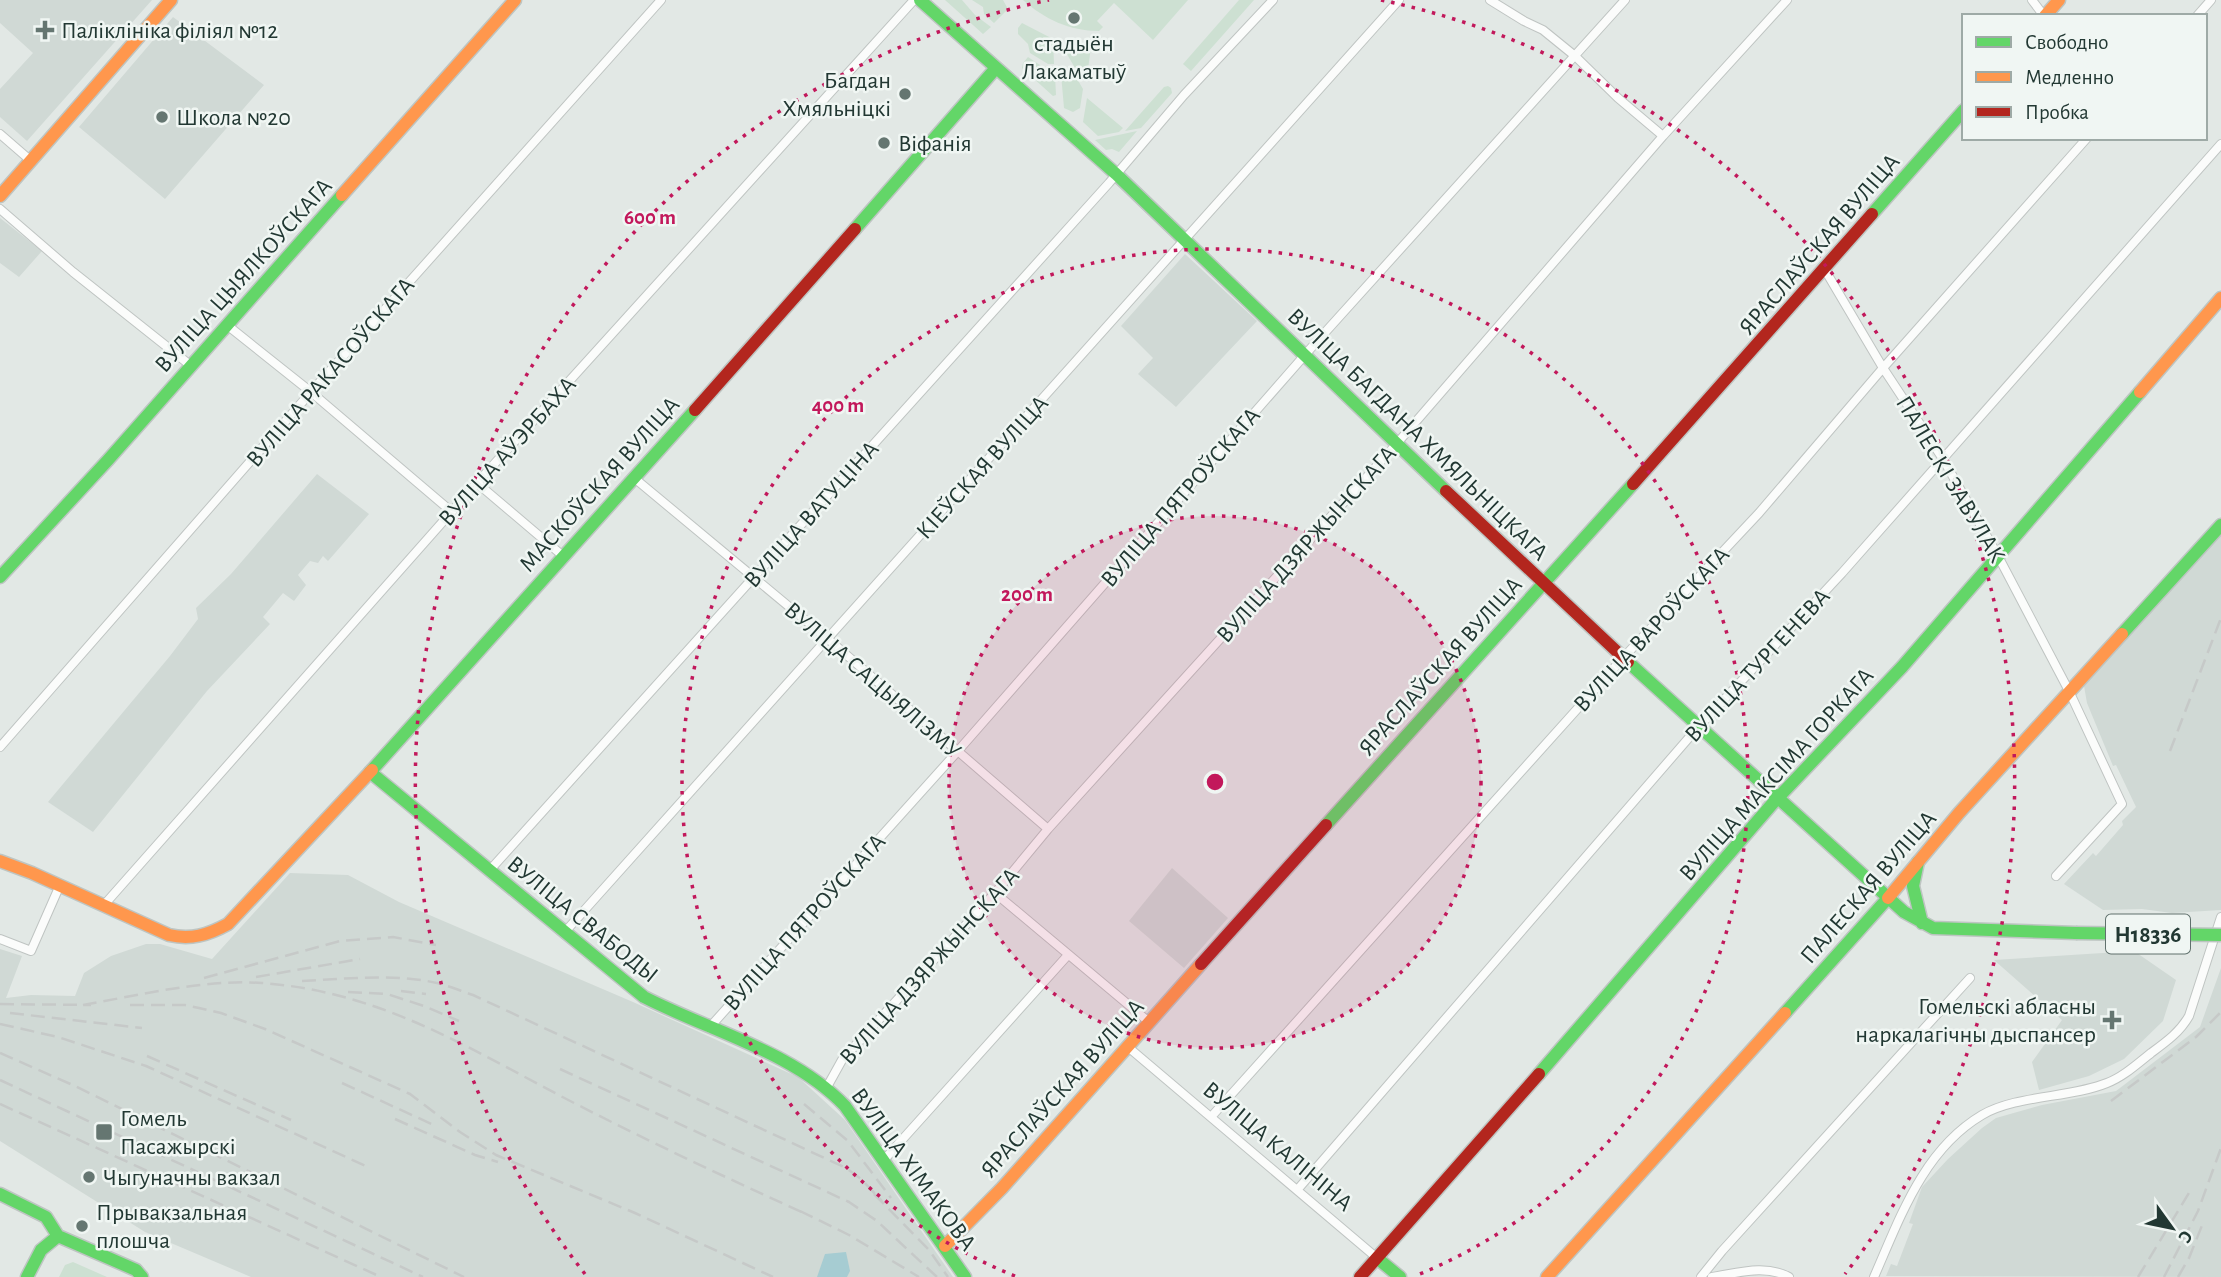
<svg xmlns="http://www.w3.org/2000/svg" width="2221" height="1277" viewBox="0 0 2221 1277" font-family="'Alegreya Sans',sans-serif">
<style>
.built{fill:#d0d9d5}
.green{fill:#cde0d2}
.water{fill:#a6ccd2}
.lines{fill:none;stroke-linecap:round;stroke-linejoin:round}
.street-casing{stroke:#bfc4c2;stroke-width:10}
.fast-casing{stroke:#bec5c2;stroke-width:15}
.slow-casing{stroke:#bec5c2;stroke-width:15}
.jam-casing{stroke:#bec5c2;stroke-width:15}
.street{stroke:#fbfcfb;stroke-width:8}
.fast{stroke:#63d668;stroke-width:12}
.slow{stroke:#ff974d;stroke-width:12}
.jam{stroke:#b3261e;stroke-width:12}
.rail{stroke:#c6c9c8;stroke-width:2.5;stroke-dasharray:14 7;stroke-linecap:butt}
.fast-bridge-casing{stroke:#bcc4c1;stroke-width:15;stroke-linecap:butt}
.fast-bridge{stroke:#63d668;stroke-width:12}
.ring{fill:none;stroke:#c2185b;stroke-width:3.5;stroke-dasharray:3.5 7}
.poi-dot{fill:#657671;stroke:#f0f6f3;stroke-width:2.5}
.labels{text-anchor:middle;stroke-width:5;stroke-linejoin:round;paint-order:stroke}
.shield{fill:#f0f6f3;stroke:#60716d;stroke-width:2}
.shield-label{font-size:23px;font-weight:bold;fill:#223833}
.poi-label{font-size:24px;fill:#223833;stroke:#f0f6f3;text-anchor:start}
.street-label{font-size:24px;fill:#223833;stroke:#f0f6f3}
.centre{fill:#c2185b;stroke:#f0f6f3;stroke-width:3.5}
.ring-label{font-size:21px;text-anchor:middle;font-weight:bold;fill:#c2185b;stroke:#f0f6f3;stroke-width:5;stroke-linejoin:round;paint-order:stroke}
</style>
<rect width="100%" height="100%" fill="#e2e8e5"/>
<path class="built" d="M 0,0 L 152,0 L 27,141 L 0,117 L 0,89 L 33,53 L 0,23 Z
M 173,17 L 264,85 L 165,199 L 79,127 Z
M 0,218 L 42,251 L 19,277 L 0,263 Z
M 1185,254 L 1257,321 L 1176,407 L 1138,374 L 1153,358 L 1121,326 Z
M 317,474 L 369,514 L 328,561 L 323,556 L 318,563 L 310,561 L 298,575 L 306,585 L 294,601 L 283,593 L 263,617 L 270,624 L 207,691 L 93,832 L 48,802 L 170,656 L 198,619 L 196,608 L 231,574 Z
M 2221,534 L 2221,910 L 2172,913 L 2142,909 L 2103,910 L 2064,884 L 2093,853 L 2096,856 L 2123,825 L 2122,821 L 2136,807 L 2116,765 L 2113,766 L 2087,703 L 2084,686 Z
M 1172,868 L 1228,918 L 1184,968 L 1129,921 Z
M 290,873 L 348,875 L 399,902 L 633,1002 L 798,1077 L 845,1120 L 953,1277 L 251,1277 L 145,1232 L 0,1141 L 0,949 L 22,956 L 6,998 L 31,995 L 75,996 L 84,973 L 111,956 L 146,944 L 160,944 L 212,959 Z
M 2134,951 L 2176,980 L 2163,1021 L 2124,1059 L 2089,1076 L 2039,1090 L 2032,1062 L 2062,1020 L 1994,960 Z
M 2221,968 L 2221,1277 L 1886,1276 L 1891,1264 L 1897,1266 L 1913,1224 L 1909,1223 L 1922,1187 L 1948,1159 L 1982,1128 L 1996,1118 L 2042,1105 L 2116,1091 L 2200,1027 Z"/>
<path class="green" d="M 945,0 L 962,0 L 975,15 L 991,27 L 983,34 Z
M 972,0 L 1003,0 L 1008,9 L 994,23 L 984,14 L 983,7 Z
M 1023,0 L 1188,0 L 1153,40 L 1114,3 L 1097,21 L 1103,27 L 1099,31 C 1070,31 1044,19 1023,0 Z
M 1239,0 L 1254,0 L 1191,71 L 1183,64 Z
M 1022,23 L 1053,39 L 1054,64 L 1048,64 L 1030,53 L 1028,44 L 1018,34 L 1018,28 Z
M 1068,42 L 1091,47 L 1088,69 L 1075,68 L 1064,49 L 1065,43 Z
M 1028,57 L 1055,75 L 1056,95 L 1053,96 L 1022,68 L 1023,63 Z
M 1063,72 L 1073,72 L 1083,89 L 1080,108 L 1073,112 L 1064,108 L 1061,74 Z
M 1168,86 L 1171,88 L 1172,93 L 1141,128 L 1125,131 L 1164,87 Z
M 1087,98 L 1123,128 L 1119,132 L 1098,136 L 1083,122 Z
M 1137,131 L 1119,152 L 1112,149 L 1106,150 L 1095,140 Z
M 73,1262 L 107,1277 L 59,1277 L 65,1265 Z"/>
<path class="water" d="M 846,1252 L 850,1271 L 847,1277 L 817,1277 L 825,1254 Z"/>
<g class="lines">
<defs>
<path id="street" d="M 1490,0 L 1524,21 L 1543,30 L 1575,56 L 1618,98 L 1663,136
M 2032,0 L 2044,16
M 2197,16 L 2211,0
M 0,134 L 30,160
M 0,209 L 73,272 L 190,365
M 1825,270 L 1883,368 L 1943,459 L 1998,556 L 2069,691 L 2122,804 L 2056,876
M 227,325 L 311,392 L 452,512
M 633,477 L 828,639 L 1048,829
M 477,483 L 563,556
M 0,747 L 311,392 L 661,0
M 489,871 L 1109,183 L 1184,95 L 1273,0
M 995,893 L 1149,1022
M 104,905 L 477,483 L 914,0
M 564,933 L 1399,0
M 0,939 L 31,951 L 60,885
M 709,1028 L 957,752 L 1311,348 L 1625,0
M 1128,1047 L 1377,1258
M 827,1087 L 842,1060 L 995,893 L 1048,829 L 1393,448 L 1663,136 L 1787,0
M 1211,1117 L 1623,658 L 1759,513 L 1883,368 L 2087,138
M 883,1161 L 1068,955
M 1298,1189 L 1693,733 L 1842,573 L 2221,144
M 1701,1277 L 1722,1251 L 1970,978
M 1712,1277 C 1738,1273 1765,1264 1789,1277
M 1874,1277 C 1900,1218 1923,1150 1982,1115 C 2016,1095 2070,1098 2107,1083 C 2123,1077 2137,1064 2151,1053 C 2166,1042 2180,1032 2189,1016 L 2221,917"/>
<path id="fast" d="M 920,0 L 1116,174 L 1446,491
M 1872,214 L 1964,110
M 855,229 L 996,68
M 0,577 L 108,460 L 342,195
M 2122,634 L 2221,525
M 1628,662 L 1904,912 L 1933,928 L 2076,933
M 372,770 L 695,410
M 370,772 L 644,997 C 710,1031 794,1052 845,1106 L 965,1277
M 1326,825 L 1633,484
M 1918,862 L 1913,886 L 1922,923
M 1785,1013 L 1888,898
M 1539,1074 L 1773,803 L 1902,667 L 2140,392
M 0,1194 L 46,1217 L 58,1236
M 1377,1258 L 1400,1277
M 27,1277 L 41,1250 L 58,1236 L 136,1270 L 142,1277"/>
<path id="slow" d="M 2045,16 L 2059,0
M 342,195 L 515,0
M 0,196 L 171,0
M 2140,392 L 2221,298
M 0,861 L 32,873 L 169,935 C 191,940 208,935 228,924 L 372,770
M 1888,898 L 1959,813 L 2122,634
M 945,1246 L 1002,1188 L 1201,964
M 1547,1277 L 1785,1013"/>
<path id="jam" d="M 695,410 L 855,229
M 1633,484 L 1872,214
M 1446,491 L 1628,662
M 1201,964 L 1326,825
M 1360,1277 L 1539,1074"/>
</defs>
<use href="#street" class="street-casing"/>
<use href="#fast" class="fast-casing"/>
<use href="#slow" class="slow-casing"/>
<use href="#jam" class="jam-casing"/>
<use href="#street" class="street"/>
<use href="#fast" class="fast"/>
<use href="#slow" class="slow"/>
<use href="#jam" class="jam"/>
<path class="rail" d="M 2170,751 L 2221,618
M 256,977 L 360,959
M 204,978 L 340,941 L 393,937 L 436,945
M 302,981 C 347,979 393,973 437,983 C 449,986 461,991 473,995 L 846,1168 L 861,1179 L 882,1201
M 401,991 L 426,994
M 348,992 L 387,994 L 424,1006 L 459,1021
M 0,1004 L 91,1005
M 83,1005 C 140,995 205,979 262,983 C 384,992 471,1050 576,1104 C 652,1143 729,1179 806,1214
M 130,1005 L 185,1005 L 199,1008 L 221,1013 L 265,1029 L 410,1094 L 460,1132 L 496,1155 L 635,1213 L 773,1277
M 10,1013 L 142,1028
M 0,1024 L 58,1037 L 146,1066 L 368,1167
M 0,1053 L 75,1086 L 464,1277
M 147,1056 L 291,1120
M 560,1069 L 849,1202 L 877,1221 L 937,1277
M 0,1080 L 423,1277
M 342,1083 L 436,1126
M 2111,1101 L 2196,1037 L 2221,1012
M 0,1104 L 381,1277
M 804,1104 L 848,1141 L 891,1198
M 395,1119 L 475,1155 L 498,1162
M 874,1194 L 929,1250 L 948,1277
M 800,1211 L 849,1235 L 919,1277
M 2138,1277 L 2192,1188
M 2164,1277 L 2198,1211 L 2221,1148
M 2178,1277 L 2189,1258 L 2203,1223"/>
<defs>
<path id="fast-bridge" d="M 2076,933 L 2221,935"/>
</defs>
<use href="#fast-bridge" class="fast-bridge-casing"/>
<use href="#fast-bridge" class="fast-bridge"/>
</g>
<circle cx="1215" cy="782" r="266" fill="#c2185b" fill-opacity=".12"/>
<g class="ring">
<circle cx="1215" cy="782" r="266"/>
<path d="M1015 1276A533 533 0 1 1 1415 1276"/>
<path d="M585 1274A799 799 0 0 1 1049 0M1381 0A799 799 0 0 1 1845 1274"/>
</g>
<g class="poi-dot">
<circle cx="1074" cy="18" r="7"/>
<path d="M41.5 19.5h7v7h7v7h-7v7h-7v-7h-7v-7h7z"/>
<circle cx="905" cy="94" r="7"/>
<circle cx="162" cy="117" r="7"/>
<circle cx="884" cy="143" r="7"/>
<path d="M2108.5 1009.5h7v7h7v7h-7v7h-7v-7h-7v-7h7z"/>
<rect x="95" y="1123" width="18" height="18" rx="3.5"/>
<circle cx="89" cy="1177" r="7"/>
<circle cx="82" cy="1226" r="7"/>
</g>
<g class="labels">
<rect class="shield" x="2106" y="914.5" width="84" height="39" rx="5"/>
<g class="shield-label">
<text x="2148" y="942">Н18336</text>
</g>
<g class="poi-label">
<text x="61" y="38">Паліклініка філіял №12</text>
<text x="1074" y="51" text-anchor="middle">стадыён<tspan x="1074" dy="28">Лакаматыў</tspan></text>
<text x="891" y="88" text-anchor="end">Багдан<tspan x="891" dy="28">Хмяльніцкі</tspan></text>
<text x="176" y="125">Школа №20</text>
<text x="898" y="151">Віфанія</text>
<text x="2096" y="1014" text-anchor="end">Гомельскі абласны<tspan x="2096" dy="28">наркалагічны дыспансер</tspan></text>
<text x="120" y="1126">Гомель<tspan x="120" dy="28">Пасажырскі</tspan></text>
<text x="103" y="1185">Чыгуначны вакзал</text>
<text x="96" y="1220">Прывакзальная<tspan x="96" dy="28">плошча</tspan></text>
</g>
<g class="street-label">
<text transform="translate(1819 244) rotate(-49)" y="8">ЯРАСЛАЎСКАЯ ВУЛІЦА</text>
<text transform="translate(243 275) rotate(-48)" y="8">ВУЛІЦА ЦЫЯЛКОЎСКАГА</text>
<text transform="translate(330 372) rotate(-49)" y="8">ВУЛІЦА РАКАСОЎСКАГА</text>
<text transform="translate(1418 434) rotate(44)" y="8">ВУЛІЦА БАГДАНА ХМЯЛЬНІЦКАГА</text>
<text transform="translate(507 451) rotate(-48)" y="8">ВУЛІЦА АЎЭРБАХА</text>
<text transform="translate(982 467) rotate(-48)" y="8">КІЕЎСКАЯ ВУЛІЦА</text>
<text transform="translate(1951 479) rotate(59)" y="8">ПАЛЕСКІ ЗАВУЛАК</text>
<text transform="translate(599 484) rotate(-48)" y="8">МАСКОЎСКАЯ ВУЛІЦА</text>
<text transform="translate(1180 497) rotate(-49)" y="8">ВУЛІЦА ПЯТРОЎСКАГА</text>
<text transform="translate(811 514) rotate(-48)" y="8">ВУЛІЦА ВАТУЦІНА</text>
<text transform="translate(1306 544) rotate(-48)" y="8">ВУЛІЦА ДЗЯРЖЫНСКАГА</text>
<text transform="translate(1651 629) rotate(-47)" y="8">ВУЛІЦА ВАРОЎСКАГА</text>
<text transform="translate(1757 665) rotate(-47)" y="8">ВУЛІЦА ТУРГЕНЕВА</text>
<text transform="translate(1440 666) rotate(-48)" y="8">ЯРАСЛАЎСКАЯ ВУЛІЦА</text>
<text transform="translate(873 680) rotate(41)" y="8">ВУЛІЦА САЦЫЯЛІЗМУ</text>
<text transform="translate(1776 774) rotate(-48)" y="8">ВУЛІЦА МАКСІМА ГОРКАГА</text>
<text transform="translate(1868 887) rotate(-49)" y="8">ПАЛЕСКАЯ ВУЛІЦА</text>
<text transform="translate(583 919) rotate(39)" y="8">ВУЛІЦА СВАБОДЫ</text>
<text transform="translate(804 922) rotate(-48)" y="8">ВУЛІЦА ПЯТРОЎСКАГА</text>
<text transform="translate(929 966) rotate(-48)" y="8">ВУЛІЦА ДЗЯРЖЫНСКАГА</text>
<text transform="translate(1062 1088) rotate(-48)" y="8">ЯРАСЛАЎСКАЯ ВУЛІЦА</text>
<text transform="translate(1278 1146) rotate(40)" y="8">ВУЛІЦА КАЛІНІНА</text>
<text transform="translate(914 1169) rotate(54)" y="8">ВУЛІЦА ХІМАКОВА</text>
</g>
</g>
<circle cx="1215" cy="782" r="10" class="centre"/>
<g class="ring-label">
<text x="650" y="224">600 m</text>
<text x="838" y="412">400 m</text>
<text x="1027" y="601">200 m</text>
</g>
<rect x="1962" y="14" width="245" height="126" fill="#f0f6f3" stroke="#9eaaa6" stroke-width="2"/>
<rect x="1976" y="37" width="35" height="10" fill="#63d668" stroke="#9eaaa6" stroke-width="2"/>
<text x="2025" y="49" font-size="21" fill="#223833">Свободно</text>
<rect x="1976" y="72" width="35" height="10" fill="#ff974d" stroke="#9eaaa6" stroke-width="2"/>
<text x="2025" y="84" font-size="21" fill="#223833">Медленно</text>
<rect x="1976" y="107" width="35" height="10" fill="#b3261e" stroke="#9eaaa6" stroke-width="2"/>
<text x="2025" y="119" font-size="21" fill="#223833">Пробка</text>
<g transform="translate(2172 1228) rotate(123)" stroke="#f0f6f3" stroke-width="5" paint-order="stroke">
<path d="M0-5L12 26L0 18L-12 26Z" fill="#223833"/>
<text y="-10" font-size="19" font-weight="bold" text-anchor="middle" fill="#223833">С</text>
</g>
</svg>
